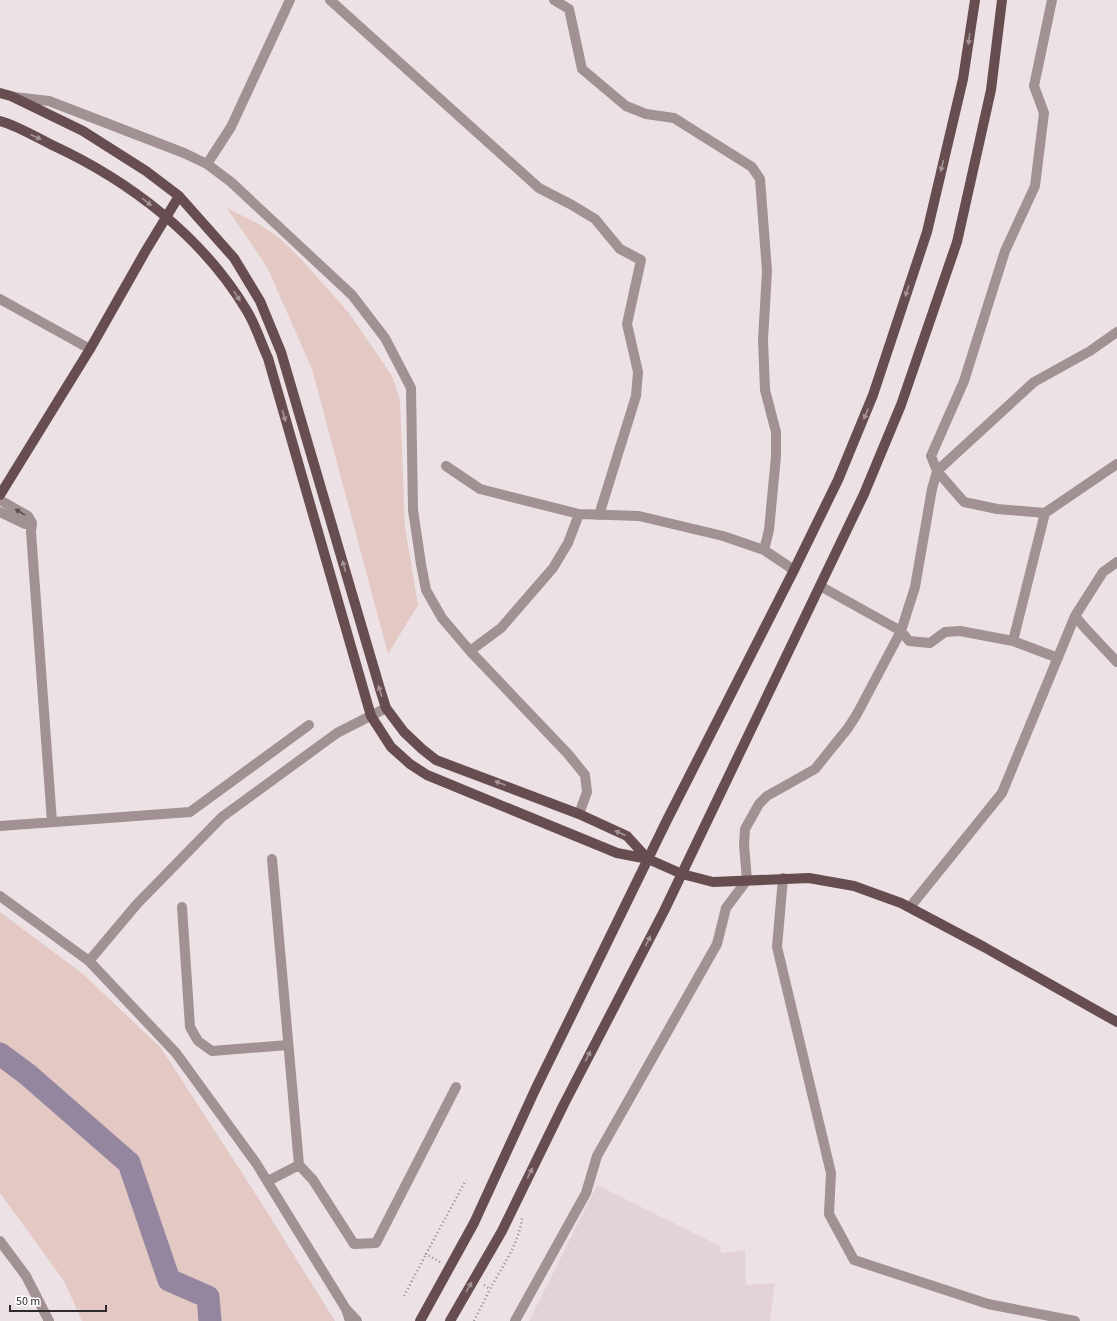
<svg xmlns="http://www.w3.org/2000/svg" width="1117" height="1321" viewBox="0 0 1117 1321" font-family="'Source Sans 3',sans-serif">
<style>
.built{fill:#e4d2da}
.green{fill:#e3c8c3}
.lines{fill:none;stroke-linecap:round;stroke-linejoin:round}
.river{stroke:#94869f;stroke-width:23}
.path{stroke:#928b8d;stroke-width:2.5;stroke-dasharray:1 3;stroke-linecap:butt}
.minor{stroke:#a19193;stroke-width:10}
.major{stroke:#674d50;stroke-width:10}
.oneway{fill:#a49496}
.oneway2{fill:#574f50}
</style>
<rect width="100%" height="100%" fill="#ece2e6"/>
<path class="built" d="M 597,1185 L 720,1246 L 721,1253 L 745,1250 L 746,1285 L 775,1283 L 770,1321 L 529,1321 Z"/>
<path class="green" d="M 227,208 L 259,224 L 279,238 L 301,259 L 349,313 L 392,376 L 400,400 L 405,527 L 418,605 L 388,654 L 312,369 L 267,267 Z
M 0,912 L 83,974 L 161,1048 L 257,1196 L 335,1321 L 82,1321 L 64,1281 L 0,1193 Z"/>
<g class="lines">
<path class="river" d="M 0,1054 L 27,1074 L 129,1163 L 169,1280 L 208,1297 L 210,1321"/>
<path class="path" d="M 440,1262 L 426,1254 L 466,1180
M 484,1285 L 490,1289 C 502,1267 520,1242 522,1217
M 404,1296 L 426,1254
M 474,1321 L 490,1289"/>
<path class="minor" d="M 330,0 L 539,188 L 572,205 L 595,219 L 620,249 L 641,260 L 627,324 L 638,372 L 636,396 L 599,515
M 554,0 L 569,9 L 582,69 L 626,106 L 646,114 L 674,118 L 752,167 L 760,179 L 767,271 L 763,340 L 765,390 L 776,432 L 776,456 L 769,530 L 764,550
M 1052,0 L 1034,86 L 1044,113 L 1035,186 L 1005,251 L 964,381 L 931,456 L 937,471 L 964,502 L 997,509 L 1045,513 L 1117,464
M 14,97 L 49,101 L 184,153 L 207,164 L 231,182 L 352,295 L 385,338 L 411,388 L 413,510 L 421,564 L 426,590 L 442,618 L 470,651 L 568,754 L 585,775 L 587,792 L 579,814
M 207,164 L 231,127 L 290,0
M 0,299 L 90,349
M 446,466 L 480,489 L 579,514 L 639,516 L 723,536 L 764,550 L 794,570
M 0,500 L 28,516 L 32,523 L 25,524 L 0,512
M 32,523 L 31,532 L 52,822
M 820,586 L 901,631 L 909,641 L 930,643 L 945,632 L 960,631 L 1013,641 L 1058,658
M 1075,616 L 1085,628 L 1117,662
M 1013,641 L 1045,513
M 470,651 L 501,628 L 553,568 L 568,543 L 579,514
M 0,826 L 190,812 L 309,725
M 272,859 L 299,1165 L 313,1180 L 354,1244 L 376,1243 L 456,1087
M 783,878 L 777,947 L 831,1173 L 829,1214 L 854,1260 L 988,1304 L 1075,1321
M 0,896 L 89,961 L 176,1053 L 256,1163 L 346,1309
M 182,907 L 190,1027 L 198,1041 L 212,1051 L 288,1045
M 910,907 L 1002,793 L 1075,616 L 1103,572 L 1117,562
M 89,961 L 137,904 L 222,817 L 337,733 L 386,708
M 268,1181 L 299,1165
M 0,1241 L 26,1276 L 49,1321
M 350,1321 L 346,1309 L 357,1321
M 515,1321 L 586,1193 L 597,1156 L 717,944 L 726,908 L 747,880 L 744,845 L 745,829 L 759,804 L 767,796 L 815,769 L 848,728 L 857,714 L 901,631 L 915,587 L 932,489 L 937,471 L 1034,382 L 1090,351 L 1117,332"/>
<path class="major" d="M 0,93 L 11,96 L 83,131 L 146,171 L 179,196 L 234,258 L 260,301 L 281,352 L 380,689 L 386,708 L 404,732 L 422,749 L 436,760 L 579,814 L 627,836 L 648,859
M 0,121 C 16,125 36,137 52,145 C 130,181 203,237 247,311 C 256,326 261,343 268,358 L 371,716 L 391,747 L 410,764 L 427,775 L 617,853 L 648,859 L 682,874 L 713,882 L 809,878 L 854,886 L 901,903 L 984,947 L 1117,1022
M 0,495 L 90,349 L 145,252 L 179,196
M 420,1321 L 474,1223 L 535,1090 L 667,820 L 793,572 L 838,480 L 873,395 L 927,232 L 963,79 L 975,0
M 450,1321 L 502,1231 L 564,1104 L 664,911 L 864,494 L 901,405 L 957,242 L 991,90 L 1002,0"/>
</g>
<defs><path id="oneway-solid" d="M-6-.8H1V-3.2L6.5 0L1 3.2V.8H-6Z"/></defs>
<g class="oneway">
<use href="#oneway-solid" transform="translate(969 39) rotate(98)"/>
<use href="#oneway-solid" transform="translate(36 137) rotate(25)"/>
<use href="#oneway-solid" transform="translate(942 166) rotate(104)"/>
<use href="#oneway-solid" transform="translate(147 202) rotate(37)"/>
<use href="#oneway-solid" transform="translate(907 291) rotate(108)"/>
<use href="#oneway-solid" transform="translate(237 296) rotate(56)"/>
<use href="#oneway-solid" transform="translate(866 414) rotate(113)"/>
<use href="#oneway-solid" transform="translate(284 416) rotate(74)"/>
<use href="#oneway-solid" transform="translate(344 566) rotate(-106)"/>
<use href="#oneway-solid" transform="translate(380 691) rotate(-108)"/>
<use href="#oneway-solid" transform="translate(500 783) rotate(-159)"/>
<use href="#oneway-solid" transform="translate(620 833) rotate(-156)"/>
<use href="#oneway-solid" transform="translate(648 941) rotate(-63)"/>
<use href="#oneway-solid" transform="translate(588 1056) rotate(-63)"/>
<use href="#oneway-solid" transform="translate(530 1173) rotate(-64)"/>
<use href="#oneway-solid" transform="translate(469 1287) rotate(-60)"/>
</g>
<use class="oneway2" href="#oneway-solid" transform="translate(20 512) rotate(-149)"/>
<path d="M10 1305v6h96v-6" fill="none" stroke="#2f2b2c" stroke-width="2"/>
<text x="16" y="1305" font-size="12" fill="#2f2b2c" stroke="#ffffff" stroke-width="3" paint-order="stroke">50 m</text>
</svg>
